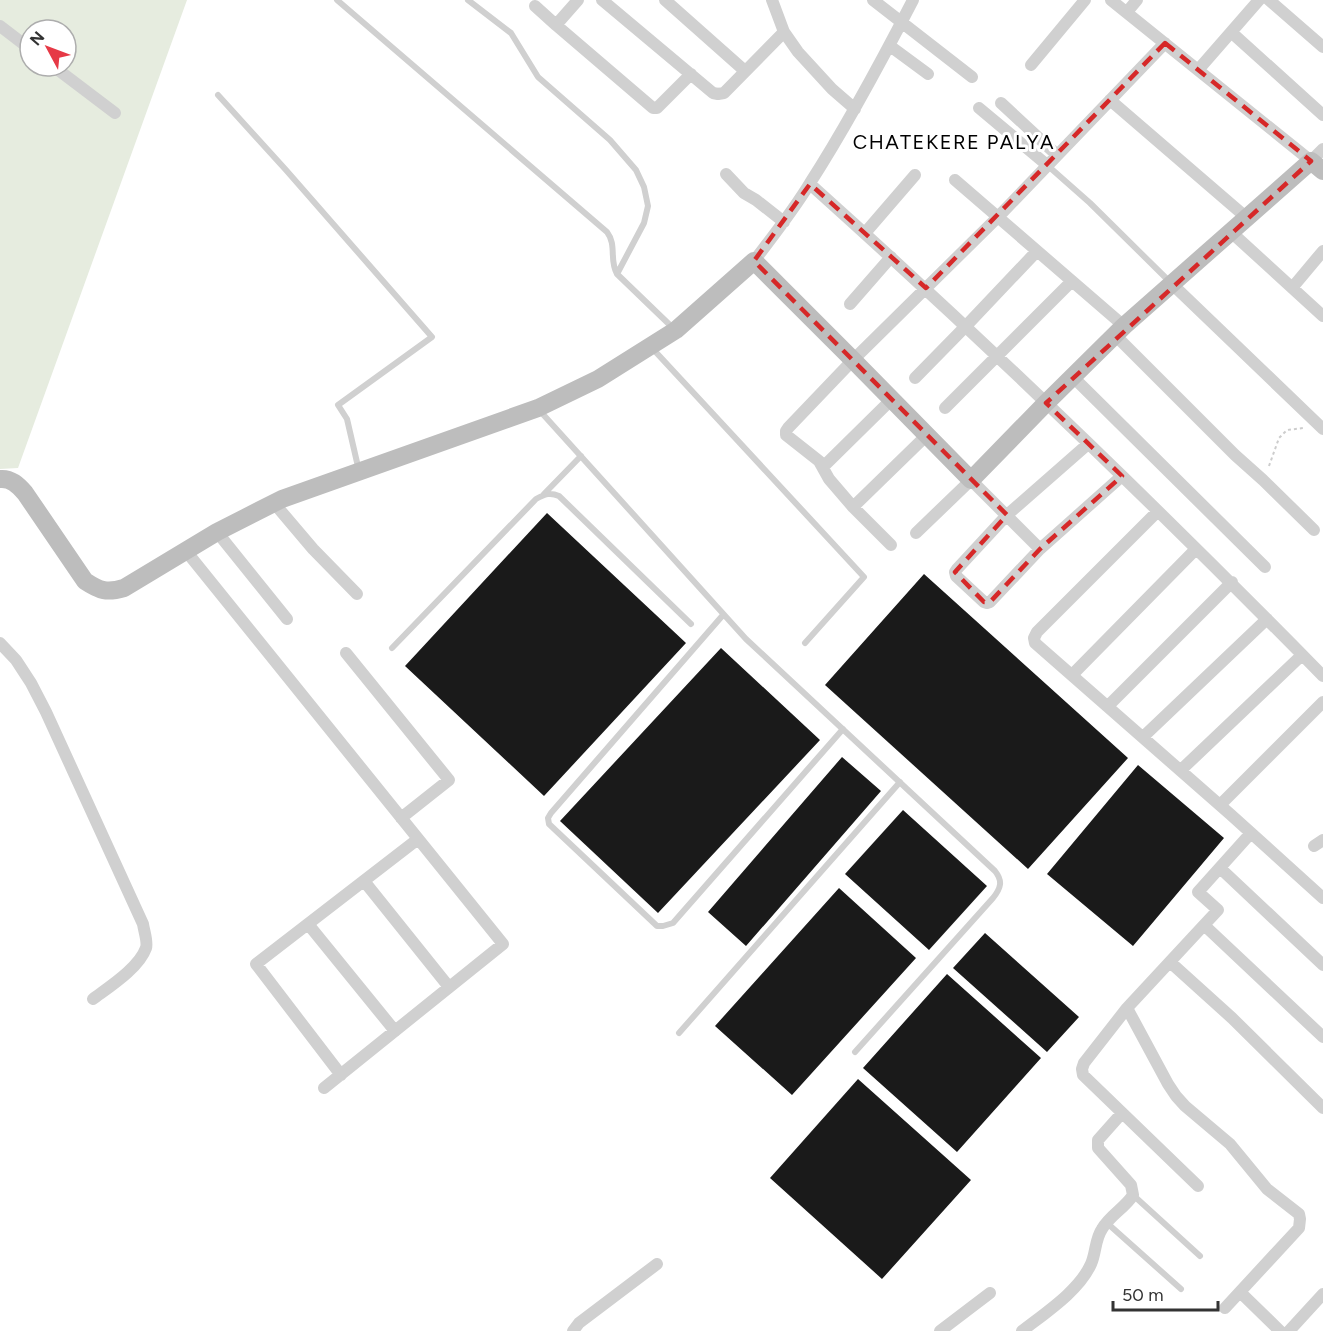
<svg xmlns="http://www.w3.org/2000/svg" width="1323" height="1331" viewBox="0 0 1323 1331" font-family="Figtree,sans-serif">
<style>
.green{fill:#e6ecdf;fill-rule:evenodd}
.building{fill:#1a1a1a}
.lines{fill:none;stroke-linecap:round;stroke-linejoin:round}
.path{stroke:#cdcdcd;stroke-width:2;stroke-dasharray:3 3;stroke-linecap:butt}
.lane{stroke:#d0d0d0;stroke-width:6}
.street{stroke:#d0d0d0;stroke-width:12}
.secondary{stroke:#bdbdbd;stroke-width:18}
.marked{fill:none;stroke:#d62828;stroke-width:4.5;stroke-dasharray:12 8;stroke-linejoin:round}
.labels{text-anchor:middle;stroke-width:6;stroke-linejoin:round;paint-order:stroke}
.quarter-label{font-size:20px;letter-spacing:1.5px;fill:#000;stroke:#fff}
</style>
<rect width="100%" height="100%" fill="#fff"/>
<path class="green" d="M 0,0 L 187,0 L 18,468 L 0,469 ZM 30,30 L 66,30 L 66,66 L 30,66 Z"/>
<path class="building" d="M 547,513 L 686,643 L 544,796 L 405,666 Z
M 924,574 L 1128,758 L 1028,869 L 825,685 Z
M 721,648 L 820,740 L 658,913 L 560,821 Z
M 842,757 L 881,791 L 746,946 L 708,912 Z
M 1138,765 L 1224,838 L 1133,946 L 1047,874 Z
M 903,810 L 987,886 L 929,950 L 845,874 Z
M 839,888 L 916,958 L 792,1095 L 715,1026 Z
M 985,933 L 1079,1017 L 1047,1052 L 953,968 Z
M 947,974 L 1041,1058 L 957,1152 L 863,1068 Z
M 858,1079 L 971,1180 L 882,1279 L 770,1178 Z"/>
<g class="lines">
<path class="path" d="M 1269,466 L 1279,438 L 1287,430 L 1303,428"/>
<path class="lane" d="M 337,0 L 607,232 C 617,245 609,260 617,274 L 673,328
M 468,0 L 511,33 L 538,77 L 610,140 L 636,170 L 644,187 L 648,206 L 644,223 L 617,274
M 218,95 L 286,170 L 432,337 L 338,405 L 347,419 L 359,471
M 1047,165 L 1090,203 L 1169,281
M 652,348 L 864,577 L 805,643
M 540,411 L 746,639 L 995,871 C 1003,881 1001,888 993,898 L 855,1052
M 544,494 L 581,456
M 723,615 L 551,813 L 548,818 L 549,824 L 657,926 L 663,926 L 673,923 L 843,729
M 392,648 L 536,499 C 545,494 550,492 559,496 L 691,624
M 679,1033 L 900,782
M 1133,1195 L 1200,1256
M 1107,1223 L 1181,1289"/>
<path class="street" d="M 602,0 L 713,93 L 718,94 L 724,93 L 784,32
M 665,0 L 745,71
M 772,0 L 784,32 L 798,52 L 832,89 L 855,109
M 873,0 L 972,77
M 1111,0 L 1311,161 L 1323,149
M 1269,0 L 1323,47
M 535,6 L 556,25 L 578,0
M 1127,12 L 1137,0
M 556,25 L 653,108 L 657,108 L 691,74
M 0,26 L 30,49
M 1231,32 L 1323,115
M 890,46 L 928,74
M 1031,65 L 1085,0
M 53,66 L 115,113
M 1198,70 L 1259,0
M 1110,100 L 1247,218
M 1001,103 L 1057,155
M 979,108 L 1047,165
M 726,174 L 744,193 L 756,200 L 784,222
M 955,180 L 1124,326
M 810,184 C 986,342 1157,507 1323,676
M 1231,232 L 1323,316
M 865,233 L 915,175
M 754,261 C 773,236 793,211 810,183 C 848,124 881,62 913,0
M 1172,284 L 1323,429
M 1292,288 L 1323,251
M 850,304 L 891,257
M 1115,335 L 1235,455 L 1263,480 L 1314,530
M 1073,377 L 1265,567
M 915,378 L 965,327 L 1037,251
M 945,408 L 1072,281
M 1088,444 L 1007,515 L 957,569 L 955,572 L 956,576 L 984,602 L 987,603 L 990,602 L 1040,549 L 1122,476
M 823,467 L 891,400
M 274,503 L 313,549 L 357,594
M 853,507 L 927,435
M 1157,512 L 1037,632 L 1034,638 L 1035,643 L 1230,814 L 1323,898
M 217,532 L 287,619
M 916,533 L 971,480 L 1040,549
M 891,545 L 853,507 L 829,479 L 819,461 L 786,435 L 786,431 L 788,428 L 853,360 L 998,217 L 1165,43
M 186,551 L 503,944 L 324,1088
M 0,643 L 16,660 L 31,683 L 46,712 L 143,924 C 144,931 148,942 146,948 C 139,968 109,987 93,999
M 346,653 L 449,780 L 401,818
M 1072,675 L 1196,549
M 1108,706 L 1232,582
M 1143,737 L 1267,619
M 1181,770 L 1302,655
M 1220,805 L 1323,702
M 1314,846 L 1323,840
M 1220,868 L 1323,965
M 364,881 L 449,987
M 308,924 L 395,1031
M 1204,925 L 1218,910 L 1198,892 L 1251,833
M 1170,962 L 1232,1018 L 1323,1108
M 1127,1008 L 1168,1084 L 1176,1096 L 1185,1106 L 1230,1144 L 1267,1189 L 1299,1214 L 1300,1219 L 1299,1228 L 1225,1308
M 341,1075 L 256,964 L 418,839
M 1198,1186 L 1083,1075 L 1082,1069 L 1084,1063 L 1127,1008 L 1204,925 L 1323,1037
M 1240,1292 L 1280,1331
M 573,1331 L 579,1323 L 657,1264
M 940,1331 L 990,1293
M 1022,1331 C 1045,1313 1079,1291 1091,1264 C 1096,1253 1095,1239 1102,1229 C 1110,1215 1125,1208 1133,1195 L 1131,1185 L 1098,1148 L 1098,1140 L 1122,1113
M 1289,1331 L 1323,1294"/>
<path class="secondary" d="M 0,479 C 11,478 18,485 25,493 L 85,581 C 100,591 107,593 124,588 L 217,532 L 282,499 L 538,408 L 598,379 L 676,330 L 754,261 L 853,360 L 971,480 L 1046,403 L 1124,326 L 1311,161 L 1323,171"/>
</g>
<path class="marked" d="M 1165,43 L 1311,161 L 1046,403 L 1122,476 L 1040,549 L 990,602 L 984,602 L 955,572 L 1007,515 L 754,261 L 810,184 L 926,288 Z"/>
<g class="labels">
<g class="quarter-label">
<text x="954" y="149">CHATEKERE PALYA</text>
</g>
</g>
<g transform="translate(48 48) rotate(311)"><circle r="28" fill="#ffffff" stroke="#adadad" stroke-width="1.5"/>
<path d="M0-4.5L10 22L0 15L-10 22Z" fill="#e63946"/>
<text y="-9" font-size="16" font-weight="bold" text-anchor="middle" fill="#333333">N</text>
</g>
<path d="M1113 1301v9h105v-9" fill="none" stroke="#333333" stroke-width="3"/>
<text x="1122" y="1301" font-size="18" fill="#333333" stroke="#ffffff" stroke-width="4.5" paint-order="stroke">50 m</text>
</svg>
